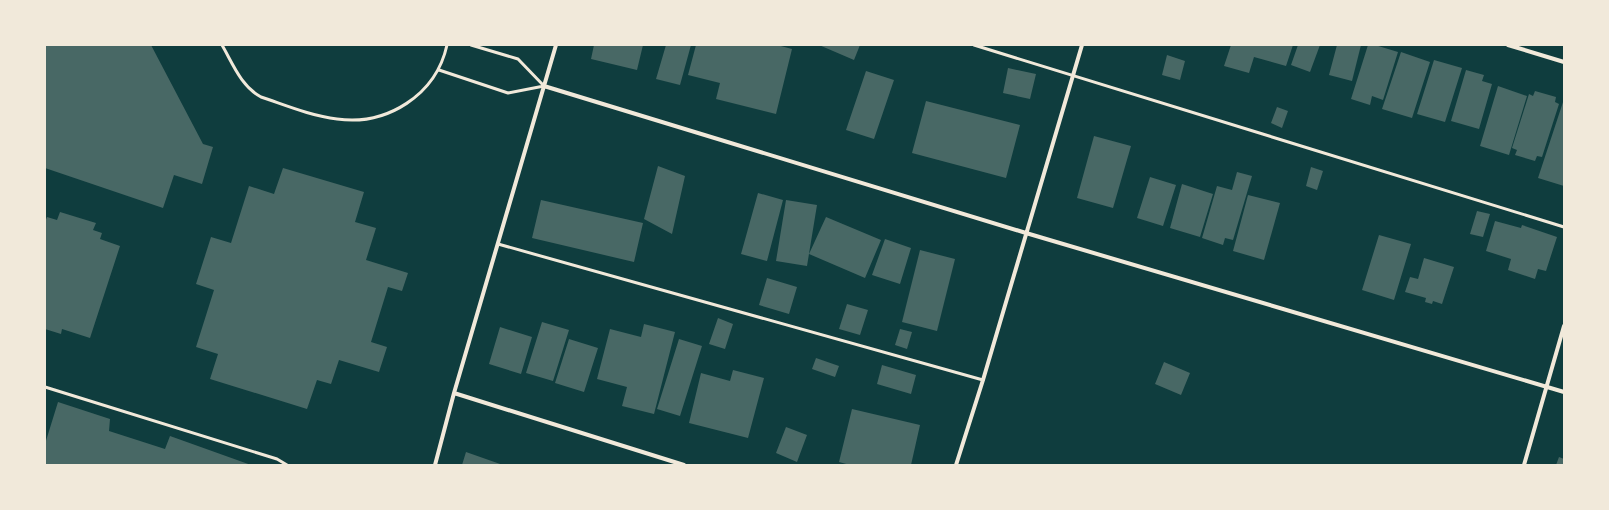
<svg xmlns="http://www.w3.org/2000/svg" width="1609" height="510" viewBox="0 0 1609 510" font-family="Karla,sans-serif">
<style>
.building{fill:#486865}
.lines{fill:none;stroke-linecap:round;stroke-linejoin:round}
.service{stroke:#f1e9da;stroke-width:3}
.minor{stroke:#f1e9da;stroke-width:4}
</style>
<rect width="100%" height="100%" fill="#0f3d3e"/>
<path class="building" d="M 45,45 L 151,45 L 203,144 L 213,147 L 202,184 L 174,175 L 163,208 L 45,168 Z
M 594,45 L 643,45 L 637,70 L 591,59 Z
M 666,45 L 691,45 L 680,85 L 656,79 Z
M 696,45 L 777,45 L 792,49 L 776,114 L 716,99 L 720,83 L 688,75 Z
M 819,45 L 860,45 L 854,60 Z
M 1231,45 L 1293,45 L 1286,66 L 1254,57 L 1249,73 L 1224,66 Z
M 1298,45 L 1320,45 L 1310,72 L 1291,65 Z
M 1337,45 L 1361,45 L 1352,81 L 1329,75 Z
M 1368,45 L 1375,45 L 1398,52 L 1383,100 L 1372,96 L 1370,105 L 1351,99 Z
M 1401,52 L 1430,62 L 1412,118 L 1382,109 Z
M 1167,55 L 1185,61 L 1180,80 L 1162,75 Z
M 1434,60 L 1462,68 L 1445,122 L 1417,114 Z
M 1008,68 L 1036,74 L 1030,99 L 1003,93 Z
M 1466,70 L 1484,75 L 1482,81 L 1492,84 L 1479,129 L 1451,121 Z
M 866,71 L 894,80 L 874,139 L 846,130 Z
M 1498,86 L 1527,96 L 1509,155 L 1480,146 Z
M 1535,91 L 1556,97 L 1555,102 L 1559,104 L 1542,157 L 1537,156 L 1535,161 L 1515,155 L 1517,150 L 1512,148 L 1529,94 L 1533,96 Z
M 1564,99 L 1564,186 L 1538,178 Z
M 926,101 L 1020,125 L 1006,178 L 912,153 Z
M 1277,107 L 1288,111 L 1282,128 L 1271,123 Z
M 1094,136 L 1131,146 L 1113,208 L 1077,198 Z
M 658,166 L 685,176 L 672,234 L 644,219 Z
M 1311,167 L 1323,171 L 1317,190 L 1306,186 Z
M 283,168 L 364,192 L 355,222 L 376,228 L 366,260 L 408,273 L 402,291 L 388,287 L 371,342 L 387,347 L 379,372 L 339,360 L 331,384 L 317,380 L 307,409 L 210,379 L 218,354 L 196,347 L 214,290 L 196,284 L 211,237 L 231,243 L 249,186 L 274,194 Z
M 1237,172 L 1252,176 L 1233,240 L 1225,238 L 1223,245 L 1202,238 L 1217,186 L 1232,190 Z
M 1150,177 L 1176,185 L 1163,226 L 1137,218 Z
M 1182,184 L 1213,194 L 1200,237 L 1170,228 Z
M 758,193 L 783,200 L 767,261 L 741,254 Z
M 1248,195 L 1280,203 L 1264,260 L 1233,251 Z
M 541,200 L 643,223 L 634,262 L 532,238 Z
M 786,200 L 817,205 L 807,266 L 776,261 Z
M 1477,211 L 1490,214 L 1483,237 L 1470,234 Z
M 60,212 L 96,223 L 93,230 L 102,233 L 100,239 L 120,246 L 90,338 L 62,329 L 61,334 L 45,329 L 45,222 L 47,217 L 57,220 Z
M 826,217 L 881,240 L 865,278 L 809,254 Z
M 1495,221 L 1521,228 L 1522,225 L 1557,237 L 1546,271 L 1538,269 L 1535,279 L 1508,270 L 1511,259 L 1486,251 Z
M 1379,235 L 1411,244 L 1394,300 L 1362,290 Z
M 885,239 L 911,248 L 900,284 L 872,275 Z
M 920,250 L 955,259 L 937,331 L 902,322 Z
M 1424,258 L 1454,267 L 1442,304 L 1433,301 L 1432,304 L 1425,302 L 1426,298 L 1405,292 L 1410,277 L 1418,279 Z
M 767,278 L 797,287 L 789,314 L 759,305 Z
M 847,304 L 868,310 L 860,335 L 839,329 Z
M 718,318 L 733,324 L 725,349 L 709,344 Z
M 542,322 L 569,330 L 553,381 L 526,373 Z
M 644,324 L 675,332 L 654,414 L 622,406 L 627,387 L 597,379 L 610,329 L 641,337 Z
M 500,327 L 532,337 L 521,374 L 489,364 Z
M 900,329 L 912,332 L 907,349 L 895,345 Z
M 569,339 L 598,348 L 584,392 L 555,383 Z
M 679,339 L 702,346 L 680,416 L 657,409 Z
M 816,358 L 839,366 L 835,377 L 812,369 Z
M 1164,362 L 1190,373 L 1181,395 L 1155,384 Z
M 882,365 L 916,375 L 911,394 L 877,384 Z
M 733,370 L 764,378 L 748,438 L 689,423 L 701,373 L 730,381 Z
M 58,402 L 110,419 L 109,431 L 165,449 L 170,436 L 251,465 L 45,465 L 45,444 Z
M 852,409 L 920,425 L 911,465 L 850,465 L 839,462 Z
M 786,427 L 807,435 L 797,462 L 776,453 Z
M 466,452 L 503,465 L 462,465 Z
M 1559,457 L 1564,459 L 1564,465 L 1556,465 Z"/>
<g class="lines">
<path class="service" d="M 222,45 C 233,64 241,86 261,97 C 285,105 311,116 337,119 C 387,126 436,95 447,45
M 471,45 L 518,59 L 544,86
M 974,45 L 1564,227
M 439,70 L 508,93 L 544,86
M 498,244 L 983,380
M 45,387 L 277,459 L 287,465"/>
<path class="minor" d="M 1508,45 L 1564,62
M 544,86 L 1026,233 L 1564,392
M 454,393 L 684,465
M 435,465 L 454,393 L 556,45
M 956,465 L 983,380 L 1082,45
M 1524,465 L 1564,326"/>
</g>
<rect width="1609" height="510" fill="none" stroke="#f1e9da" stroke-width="92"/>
</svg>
